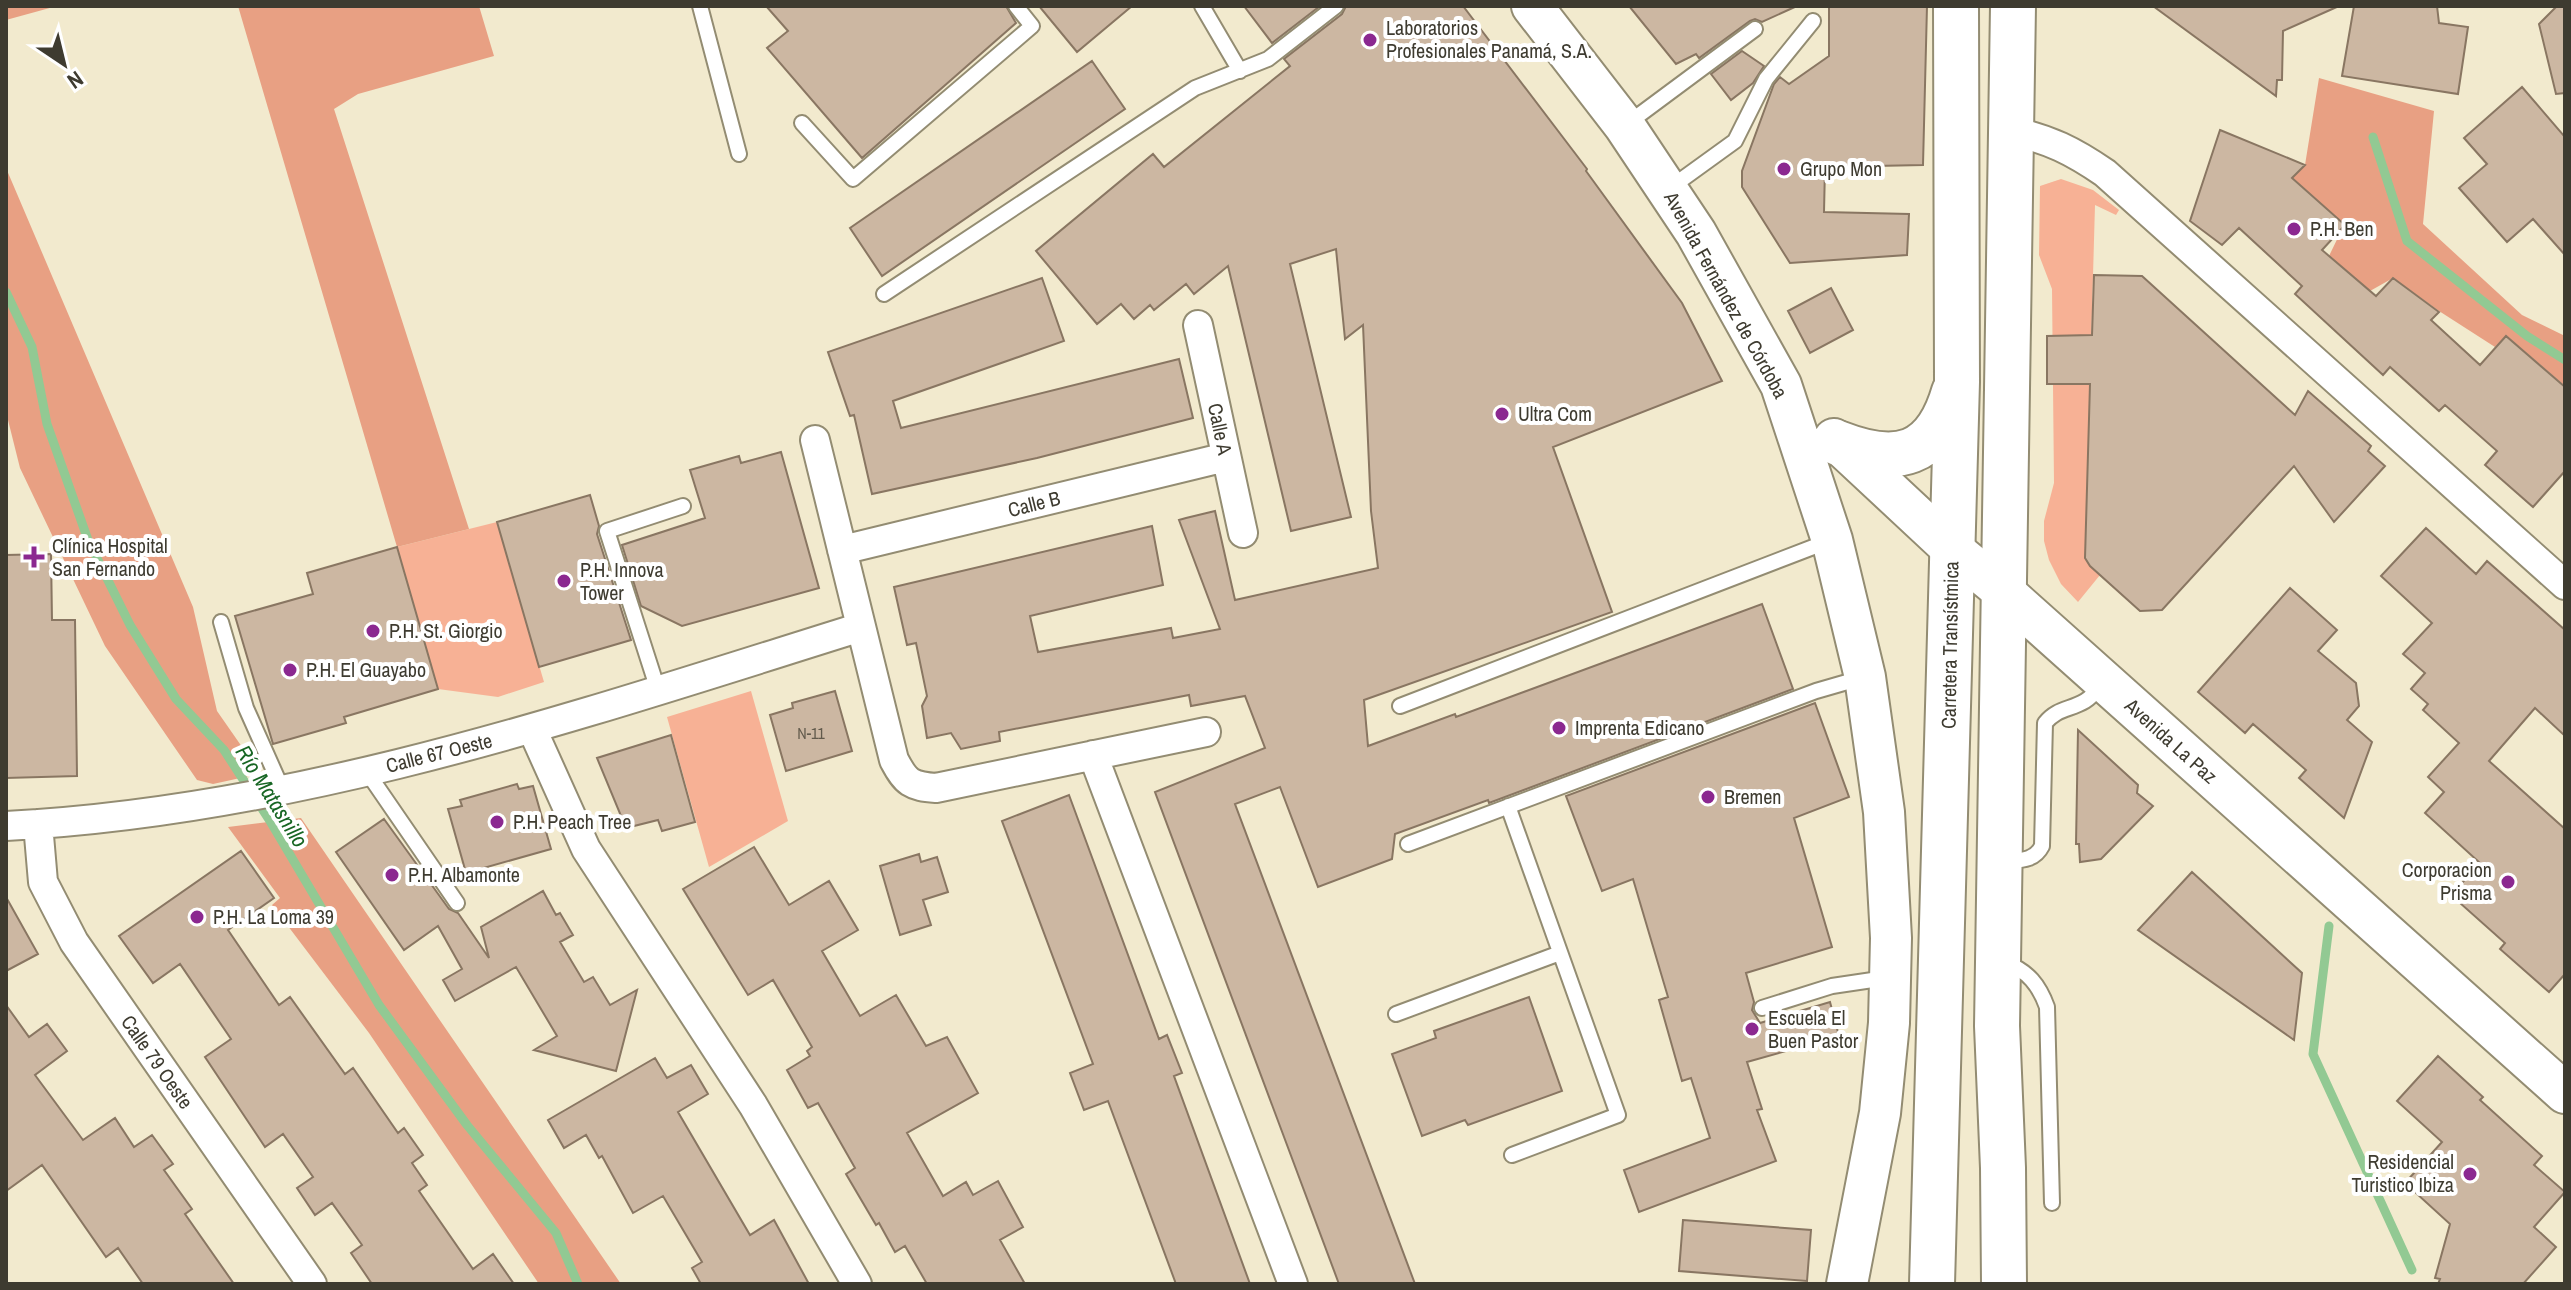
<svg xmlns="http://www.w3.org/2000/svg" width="2571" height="1290" viewBox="0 0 2571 1290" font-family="'Archivo Narrow',sans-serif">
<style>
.green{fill:#f7b195}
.forest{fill:#e8a083}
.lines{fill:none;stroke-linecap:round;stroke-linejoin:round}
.stream{stroke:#92c993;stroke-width:9}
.building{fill:#ccb7a2;stroke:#897662;stroke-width:2}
.lane-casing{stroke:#938c72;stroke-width:18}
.street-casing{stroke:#938c72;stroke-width:32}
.secondary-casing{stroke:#938c72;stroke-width:44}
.primary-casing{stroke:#938c72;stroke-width:48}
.lane{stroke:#fff;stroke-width:14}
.street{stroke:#fff;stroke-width:28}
.secondary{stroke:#fff;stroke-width:40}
.primary{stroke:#fff;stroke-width:44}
.poi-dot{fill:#8b2890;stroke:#fff;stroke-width:3}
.labels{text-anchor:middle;stroke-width:8;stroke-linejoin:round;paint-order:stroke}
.number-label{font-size:16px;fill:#625a4c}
.poi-label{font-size:20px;fill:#3e3b30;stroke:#fff;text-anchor:start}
.street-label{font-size:20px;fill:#3e3b30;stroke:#fff}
.water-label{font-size:22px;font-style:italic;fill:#176623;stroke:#fff}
</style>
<rect width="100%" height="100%" fill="#f2eace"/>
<path class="green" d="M 2061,179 L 2093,190 L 2119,210 L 2116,215 L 2095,205 L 2085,558 L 2100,575 L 2078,602 L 2061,584 L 2049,560 L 2044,541 L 2044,521 L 2054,483 L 2052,289 L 2039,255 L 2040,186 Z
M 497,522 L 544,682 L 498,697 L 438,689 L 397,547 Z
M 751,691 L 788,821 L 709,867 L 667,717 Z"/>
<path class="forest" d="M 6,6 L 57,6 L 6,20 Z
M 238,6 L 479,6 L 494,56 L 358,94 L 334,109 L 469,529 L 397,547 Z
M 2319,78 L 2434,111 L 2423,224 L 2522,315 L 2565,336 L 2565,386 L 2507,336 L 2495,347 L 2439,311 L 2393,278 L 2370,291 L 2329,256 L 2344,225 L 2292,178 L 2305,165 Z
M 6,168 L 193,607 L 217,711 L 256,767 L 254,775 L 213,784 L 197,780 L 105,646 L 20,468 L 6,412 Z
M 301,818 L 621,1284 L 539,1284 L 369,1033 L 272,905 L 280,898 L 228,827 Z"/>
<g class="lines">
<path class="stream" d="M 2373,137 L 2407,241 L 2527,336 L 2565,360
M 6,292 L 32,347 L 47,424 L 88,540 L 130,625 L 176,699 L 224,750 L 270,821 L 379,1005 L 467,1125 L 556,1233 L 578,1284
M 2329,926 L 2313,1054 L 2412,1270"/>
</g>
<path class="building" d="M 766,6 L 1006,6 L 1016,23 L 862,158 L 767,48 L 788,31 Z
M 1039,6 L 1132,6 L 1077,52 Z
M 1244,6 L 1320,6 L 1272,43 Z
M 1346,6 L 1463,6 L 1587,169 L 1586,171 L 1682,303 L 1722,381 L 1553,447 L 1612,612 L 1364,700 L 1368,746 L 1455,714 L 1456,717 L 1762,604 L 1793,689 L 1489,803 L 1488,800 L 1395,834 L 1392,859 L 1318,887 L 1280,787 L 1235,804 L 1415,1284 L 1339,1284 L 1155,792 L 1265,748 L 1245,696 L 1191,706 L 1189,695 L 999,732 L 1000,741 L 961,749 L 951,733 L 927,738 L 922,706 L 927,696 L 916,643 L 907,645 L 894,587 L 1152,526 L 1163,585 L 1030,616 L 1038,652 L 1171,628 L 1173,638 L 1220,629 L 1179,520 L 1186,518 L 1215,511 L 1235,600 L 1378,568 L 1371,511 L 1363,325 L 1345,339 L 1336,249 L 1290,264 L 1351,517 L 1291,531 L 1228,266 L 1194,294 L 1186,284 L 1154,310 L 1150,305 L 1134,319 L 1121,304 L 1097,324 L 1036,251 L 1153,154 L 1164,167 L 1290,66 L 1284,59 L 1342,14 Z
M 1629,6 L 1797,6 L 1762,22 L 1755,19 L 1750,21 L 1699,58 L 1696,54 L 1676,64 Z
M 1829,6 L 1927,6 L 1923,165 L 1825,167 L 1824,212 L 1909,214 L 1907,255 L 1790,263 L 1742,187 L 1742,171 L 1774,84 L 1780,77 L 1789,84 L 1829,56 Z
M 2153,6 L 2339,6 L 2283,31 L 2282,80 L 2277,80 L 2276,96 Z
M 2354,6 L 2437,6 L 2439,23 L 2468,27 L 2458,94 L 2342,76 Z
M 2557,6 L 2565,6 L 2565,93 L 2556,94 L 2539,24 Z
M 1742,51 L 1764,66 L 1753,83 L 1731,100 L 1711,74 Z
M 1092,61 L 1125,109 L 882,276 L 850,228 Z
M 2522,87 L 2565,137 L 2565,255 L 2533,219 L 2507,242 L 2459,188 L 2487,164 L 2464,138 Z
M 2220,130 L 2305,165 L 2292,178 L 2345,225 L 2322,250 L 2376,296 L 2393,278 L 2439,312 L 2431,320 L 2480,365 L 2506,336 L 2565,387 L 2565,471 L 2533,507 L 2485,465 L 2497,451 L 2445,405 L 2439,411 L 2390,367 L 2383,375 L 2295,294 L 2302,286 L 2239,228 L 2222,245 L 2190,221 Z
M 2094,275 L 2142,276 L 2295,415 L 2308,391 L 2371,446 L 2368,451 L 2385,466 L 2334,522 L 2294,466 L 2162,610 L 2140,611 L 2090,566 L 2085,558 L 2090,384 L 2047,384 L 2047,336 L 2092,335 Z
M 1042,278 L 1064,341 L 893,401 L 901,428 L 1179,359 L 1193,418 L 1037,458 L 872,494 L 854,415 L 850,416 L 828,352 Z
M 1831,288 L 1853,330 L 1810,353 L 1788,311 Z
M 781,452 L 819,588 L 682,626 L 641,606 L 622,545 L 705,518 L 690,470 L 739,456 L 741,463 Z
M 590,495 L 599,526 L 597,534 L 631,640 L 539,667 L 497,522 Z
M 2426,528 L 2476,574 L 2487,561 L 2565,630 L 2565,736 L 2535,708 L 2489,761 L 2565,829 L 2565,974 L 2549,992 L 2500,949 L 2505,943 L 2451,895 L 2480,863 L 2425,813 L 2444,792 L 2428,777 L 2459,743 L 2423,710 L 2428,704 L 2411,689 L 2425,673 L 2403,654 L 2432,623 L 2381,576 Z
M 397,547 L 438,689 L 344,717 L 346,723 L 273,744 L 235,616 L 313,594 L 307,573 Z
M 51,554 L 52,620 L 75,620 L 77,776 L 6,778 L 6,555 Z
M 2290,588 L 2337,630 L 2318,651 L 2356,683 L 2359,706 L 2347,720 L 2372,742 L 2344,818 L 2299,778 L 2306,770 L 2253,724 L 2245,733 L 2198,692 Z
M 835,691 L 852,751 L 786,771 L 770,715 L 793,708 L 792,703 Z
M 1815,703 L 1849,797 L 1794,818 L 1832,947 L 1746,973 L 1754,1002 L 1752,1010 L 1760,1023 L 1830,1002 L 1839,1036 L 1747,1062 L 1762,1109 L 1757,1110 L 1776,1161 L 1639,1212 L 1624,1170 L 1710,1138 L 1691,1078 L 1682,1081 L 1659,1000 L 1668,997 L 1633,879 L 1602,891 L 1566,796 Z
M 2078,730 L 2138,785 L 2137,793 L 2153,806 L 2101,859 L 2080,862 L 2079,844 L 2076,844 Z
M 671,735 L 695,822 L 662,831 L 658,820 L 626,828 L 597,758 Z
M 517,784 L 519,789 L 533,786 L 551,849 L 466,873 L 448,809 L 462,806 L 460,800 Z
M 1069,795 L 1159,1039 L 1167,1035 L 1182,1073 L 1174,1076 L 1250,1284 L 1176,1284 L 1108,1101 L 1084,1110 L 1070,1073 L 1093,1064 L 1002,821 Z
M 384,819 L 449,909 L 458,913 L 489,958 L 481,927 L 543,891 L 556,915 L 560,913 L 573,935 L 560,942 L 584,982 L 593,977 L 610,1005 L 637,990 L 616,1071 L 534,1050 L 557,1036 L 516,967 L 455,1001 L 443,980 L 462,969 L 438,926 L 404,950 L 336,852 Z
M 754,847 L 789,905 L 829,881 L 858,930 L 822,951 L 860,1016 L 896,995 L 926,1046 L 947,1037 L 978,1093 L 907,1133 L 943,1196 L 966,1182 L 973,1195 L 998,1181 L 1023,1227 L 1000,1240 L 1025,1284 L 927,1284 L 905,1246 L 895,1252 L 879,1223 L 876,1225 L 846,1174 L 855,1168 L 818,1103 L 808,1108 L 787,1070 L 810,1056 L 807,1051 L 812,1047 L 773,980 L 748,995 L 683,889 Z
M 241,851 L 274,898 L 228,930 L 279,1005 L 290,997 L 345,1074 L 353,1068 L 398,1133 L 404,1128 L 423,1155 L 412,1163 L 427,1185 L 419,1191 L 473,1269 L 493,1254 L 514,1284 L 372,1284 L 351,1253 L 362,1245 L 332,1203 L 315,1215 L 297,1188 L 313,1177 L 283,1134 L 265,1147 L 205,1057 L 231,1039 L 180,964 L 153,983 L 119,936 Z
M 919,854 L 921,862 L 937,857 L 948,892 L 923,900 L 931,925 L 900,935 L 880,866 Z
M 2192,872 L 2302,973 L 2294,1040 L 2138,930 Z
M 6,897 L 38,954 L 6,971 Z
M 1529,997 L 1562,1091 L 1468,1125 L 1465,1120 L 1422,1136 L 1392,1054 L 1436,1038 L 1434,1031 Z
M 6,1005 L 29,1037 L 47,1024 L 67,1051 L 35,1075 L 83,1140 L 115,1118 L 134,1147 L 152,1135 L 173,1164 L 164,1170 L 192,1209 L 185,1214 L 234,1284 L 143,1284 L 118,1248 L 106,1257 L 42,1165 L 6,1191 Z
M 2438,1056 L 2483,1097 L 2480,1100 L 2542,1156 L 2534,1165 L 2565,1192 L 2534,1227 L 2556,1247 L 2523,1284 L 2438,1284 L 2440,1279 L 2435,1278 L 2450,1224 L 2405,1183 L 2442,1142 L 2397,1101 Z
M 655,1058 L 667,1078 L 691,1065 L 708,1094 L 678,1112 L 750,1235 L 774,1220 L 809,1284 L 701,1284 L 692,1268 L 702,1262 L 663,1196 L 633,1213 L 602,1156 L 599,1158 L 586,1135 L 564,1148 L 548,1120 Z
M 1683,1220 L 1811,1230 L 1807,1281 L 1679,1271 Z"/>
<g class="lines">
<defs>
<path id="lane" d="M 700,6 L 739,154
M 1202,6 L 1240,71
M 802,123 L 853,179 L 1032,26 L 1016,6
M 1627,124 L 1755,29
M 1670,188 L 1735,141 L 1766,79 L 1813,21
M 884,294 L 1195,88 L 1268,59 L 1336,6
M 221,622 L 246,708 L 283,791
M 658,690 L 607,531 L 683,506
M 1400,706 L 1829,541
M 367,772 L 457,903
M 1508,806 L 1618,1115 L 1512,1155
M 1408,844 L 1816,691 L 1861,678
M 2002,862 C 2018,860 2034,862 2042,846 L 2045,723 C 2057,708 2070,710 2085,701 C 2093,696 2098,689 2104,682
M 2006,963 C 2028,971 2039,985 2047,1007 L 2052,1203
M 1762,1008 L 1832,986 L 1886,978
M 1396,1014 L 1560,953"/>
<path id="street" d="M 2011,131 C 2049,139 2073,151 2105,173 L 2565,585
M 1198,325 L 1243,533
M 815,440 L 894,760 C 906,783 911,786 936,788 L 1206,732
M 842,550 L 1226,457
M 532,729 L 586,849 L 753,1105 L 857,1284
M 1093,755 L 1293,1284
M 38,824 L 43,882 L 74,942 L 312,1284
M 6,826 C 301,811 582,714 861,627"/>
<path id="secondary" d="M 1532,6 L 1624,125 L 1696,233 L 1781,385 L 1832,540 L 1865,677 L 1884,812 L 1891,938 L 1889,1023 L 1880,1113 L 1847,1284
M 1834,439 L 1952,549 L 2003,591 L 2565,1093"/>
<path id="primary" d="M 1838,443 C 1897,466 1935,457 1954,392
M 1932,1284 L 1957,382 L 1956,6
M 2004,1284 L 2003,1168 L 1997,1026 L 2013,6"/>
</defs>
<use href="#lane" class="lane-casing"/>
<use href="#street" class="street-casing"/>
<use href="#secondary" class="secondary-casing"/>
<use href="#primary" class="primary-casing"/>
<use href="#lane" class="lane"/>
<use href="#street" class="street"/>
<use href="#secondary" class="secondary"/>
<use href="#primary" class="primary"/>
</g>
<g class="poi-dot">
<circle cx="1370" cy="40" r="8"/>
<circle cx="1784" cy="169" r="8"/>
<circle cx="2294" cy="229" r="8"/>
<circle cx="1502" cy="414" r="8"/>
<path d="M30 545h8v8h8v8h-8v8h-8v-8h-8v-8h8z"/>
<circle cx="564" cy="581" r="8"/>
<circle cx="373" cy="631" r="8"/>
<circle cx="290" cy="670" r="8"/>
<circle cx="1559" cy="728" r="8"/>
<circle cx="1708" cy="797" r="8"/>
<circle cx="497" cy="822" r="8"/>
<circle cx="392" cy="875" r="8"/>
<circle cx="2508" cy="882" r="8"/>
<circle cx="197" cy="917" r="8"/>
<circle cx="1752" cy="1029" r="8"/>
<circle cx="2470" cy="1174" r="8"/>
</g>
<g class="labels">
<g class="number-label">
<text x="811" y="739">N-11</text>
</g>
<g class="poi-label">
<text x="1386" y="35">Laboratorios<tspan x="1386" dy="23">Profesionales Panamá, S.A.</tspan></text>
<text x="1800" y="176">Grupo Mon</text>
<text x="2310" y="236">P.H. Ben</text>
<text x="1518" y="421">Ultra Com</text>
<text x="52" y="553">Clínica Hospital<tspan x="52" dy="23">San Fernando</tspan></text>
<text x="580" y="577">P.H. Innova<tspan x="580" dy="23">Tower</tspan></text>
<text x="389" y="638">P.H. St. Giorgio</text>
<text x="306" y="677">P.H. El Guayabo</text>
<text x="1575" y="735">Imprenta Edicano</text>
<text x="1724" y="804">Bremen</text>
<text x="513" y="829">P.H. Peach Tree</text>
<text x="2492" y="877" text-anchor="end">Corporacion<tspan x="2492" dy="23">Prisma</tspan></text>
<text x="408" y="882">P.H. Albamonte</text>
<text x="213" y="924">P.H. La Loma 39</text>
<text x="1768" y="1025">Escuela El<tspan x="1768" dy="23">Buen Pastor</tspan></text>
<text x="2454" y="1169" text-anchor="end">Residencial<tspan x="2454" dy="23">Turistico Ibiza</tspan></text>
</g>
<g class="street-label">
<text transform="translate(1726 295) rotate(61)" y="7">Avenida Fernández de Córdoba</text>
<text transform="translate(1220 429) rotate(78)" y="7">Calle A</text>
<text transform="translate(1034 504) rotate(-14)" y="7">Calle B</text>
<text transform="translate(1950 645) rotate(-89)" y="7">Carretera Transístmica</text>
<text transform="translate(2171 741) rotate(42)" y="7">Avenida La Paz</text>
<text transform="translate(439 753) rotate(-14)" y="7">Calle 67 Oeste</text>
<text transform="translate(157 1062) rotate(55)" y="7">Calle 79 Oeste</text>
</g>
<g class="water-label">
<text transform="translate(272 796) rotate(58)" y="8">Río Matasnillo</text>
</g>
</g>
<rect width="2571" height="1290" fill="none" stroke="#3e3b30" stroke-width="16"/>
<g transform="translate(64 64) rotate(145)" stroke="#ffffff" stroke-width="6" paint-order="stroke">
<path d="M0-6L14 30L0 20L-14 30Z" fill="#3e3b30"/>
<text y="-12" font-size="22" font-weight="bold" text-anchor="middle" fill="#3e3b30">N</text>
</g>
</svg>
